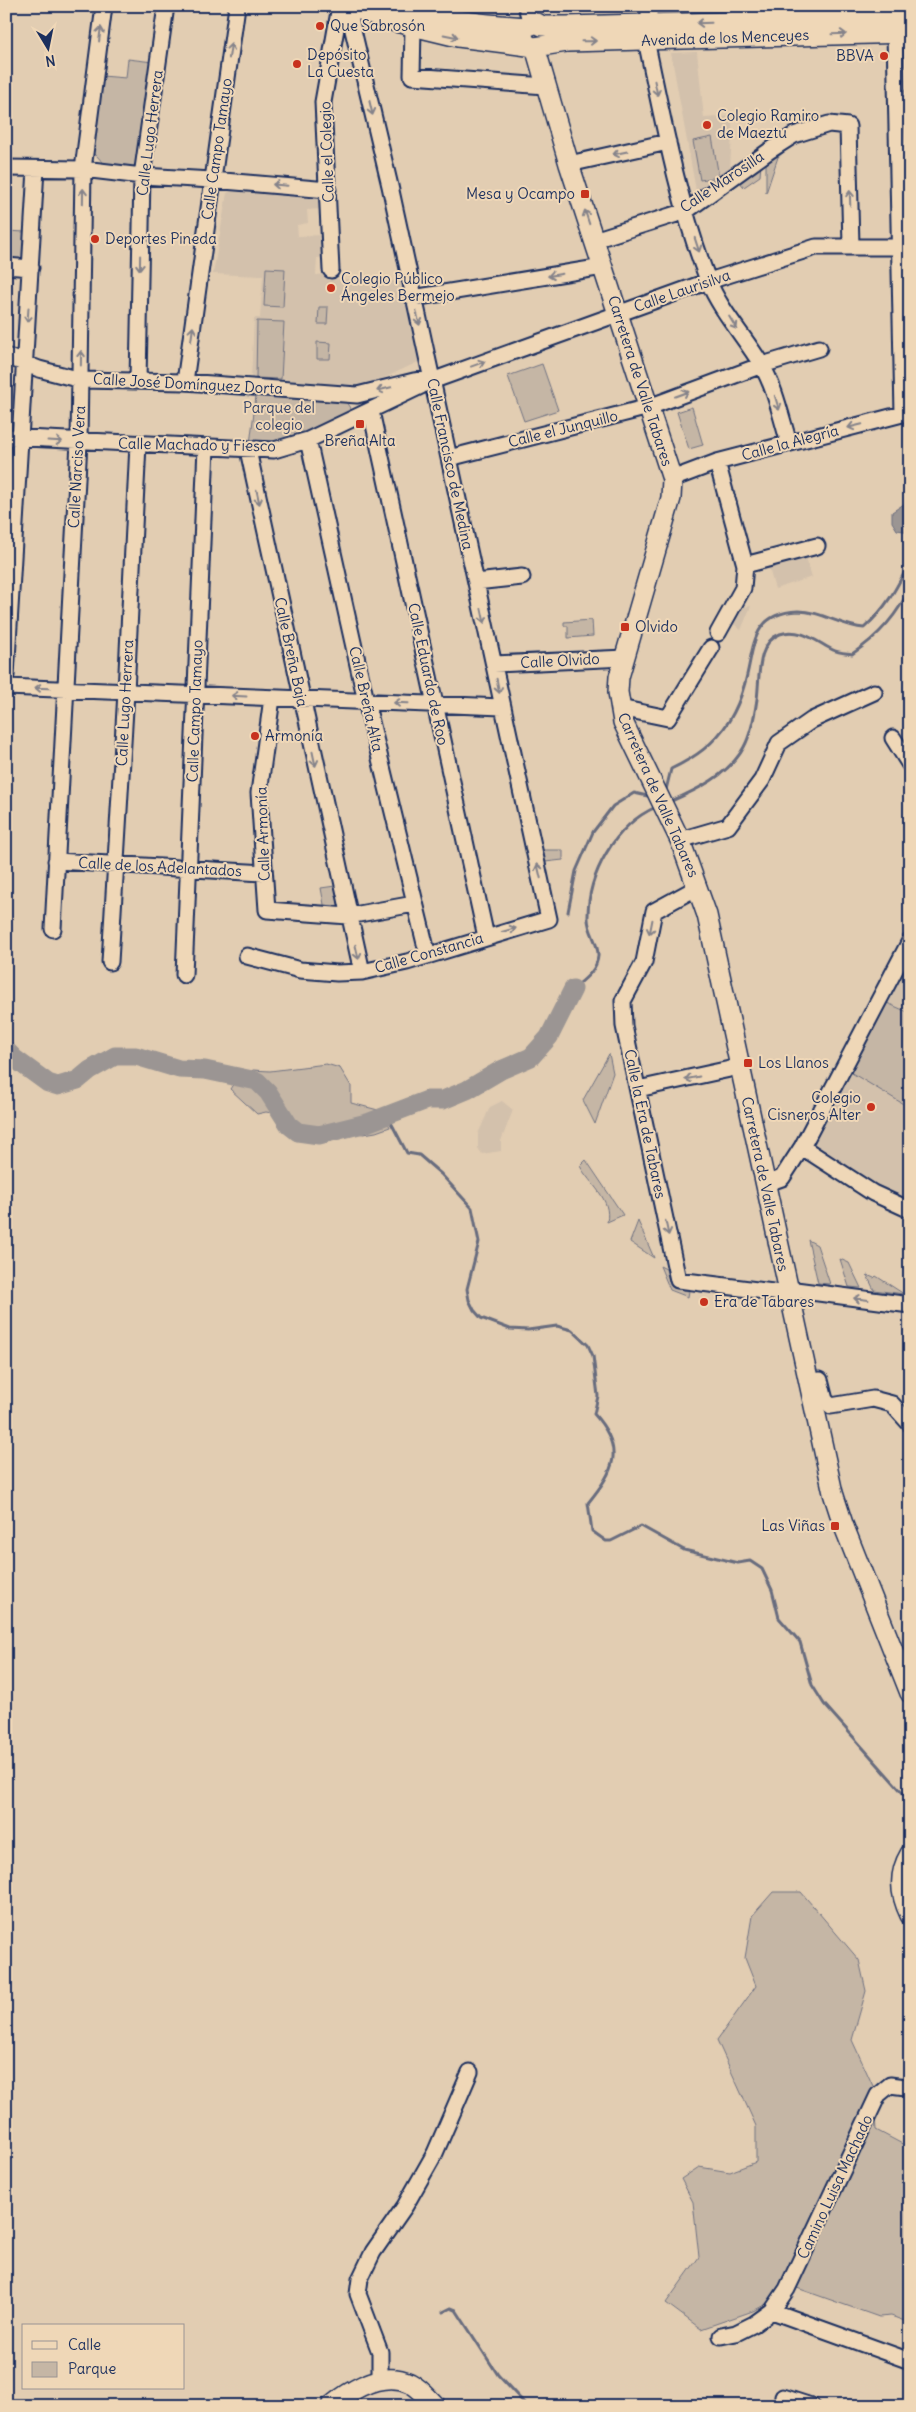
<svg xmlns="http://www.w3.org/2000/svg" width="916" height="2412" viewBox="0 0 916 2412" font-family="Delius,sans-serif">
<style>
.built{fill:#d3c1ac}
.green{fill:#c5b6a5;stroke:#707282}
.water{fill:#9b9593;stroke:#686c7e}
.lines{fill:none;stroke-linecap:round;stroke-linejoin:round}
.stream{stroke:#686c7e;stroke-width:3}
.river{stroke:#9b9593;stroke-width:19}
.minor-casing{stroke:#1b2f5e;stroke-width:19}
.major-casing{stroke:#1b2f5e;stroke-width:22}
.minor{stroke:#efd7b7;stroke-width:15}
.major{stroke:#efd7b7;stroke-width:19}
.oneway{stroke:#85838a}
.poi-dot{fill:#c8321e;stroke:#efd7b7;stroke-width:2}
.labels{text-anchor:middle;stroke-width:4;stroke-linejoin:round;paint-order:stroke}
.poi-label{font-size:15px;fill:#1b2f5e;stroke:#efd7b7;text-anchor:start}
.street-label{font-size:15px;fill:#1b2f5e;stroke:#efd7b7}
.park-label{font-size:15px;fill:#344369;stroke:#efd7b7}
</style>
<rect width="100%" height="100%" fill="#e2cdb2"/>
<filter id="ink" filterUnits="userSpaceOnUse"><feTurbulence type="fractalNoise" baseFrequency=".02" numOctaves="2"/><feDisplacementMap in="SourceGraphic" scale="10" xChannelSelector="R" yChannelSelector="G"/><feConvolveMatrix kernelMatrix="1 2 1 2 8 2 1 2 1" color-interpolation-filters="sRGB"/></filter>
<g filter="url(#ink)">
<path class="built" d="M 697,52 L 704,118 L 732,116 L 732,133 L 730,170 L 697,196 L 671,53 Z
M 233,189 L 317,197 L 322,201 L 322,209 L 307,210 L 308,223 L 297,225 L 298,236 L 323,235 L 325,257 L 317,258 L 316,275 L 327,274 L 328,279 L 394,281 L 401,279 L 402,288 L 398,289 L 399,297 L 404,297 L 420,361 L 365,387 L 251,380 L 254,318 L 260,318 L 263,276 L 213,274 L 227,193 Z
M 805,554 L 812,577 L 775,589 L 768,565 Z
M 751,606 L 741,630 L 729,620 L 737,608 Z
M 910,959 L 910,1200 L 884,1189 L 812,1142 Z
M 502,1101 L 513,1110 L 501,1141 L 501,1151 L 482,1154 L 478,1148 L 478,1134 L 490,1107 Z"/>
<path class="green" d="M 128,59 L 153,62 L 137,170 L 105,165 L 96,155 L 91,154 L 102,76 L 126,78 Z
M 712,137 L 719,177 L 700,180 L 693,141 Z
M 785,147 L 785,151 L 778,157 L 766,193 L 766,160 Z
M 761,164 L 760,176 L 744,187 L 738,180 Z
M 6,231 L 25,232 L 25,262 L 6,261 Z
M 266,268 L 285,269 L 283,307 L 264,306 Z
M 319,307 L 328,307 L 327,324 L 318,324 Z
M 257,321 L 284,322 L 281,379 L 256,378 Z
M 317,342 L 331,343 L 330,359 L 317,359 Z
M 542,364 L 558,410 L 524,421 L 508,376 Z
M 257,388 L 346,402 L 350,408 L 349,413 C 317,431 287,442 250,444 Z
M 692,407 L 703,445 L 689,449 L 677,412 Z
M 592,620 L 593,636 L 568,638 L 568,626 L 564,626 L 564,622 Z
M 541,850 L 563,850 L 563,860 L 545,862 Z
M 335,886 L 339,909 L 325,910 L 321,888 Z
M 887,1003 L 910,1013 L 910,1108 L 850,1072 Z
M 609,1054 L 613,1073 L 595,1124 L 583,1100 Z
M 326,1064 L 340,1068 L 351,1086 L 351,1103 L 382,1111 L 390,1127 L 376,1132 L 364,1134 L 310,1128 L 297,1124 L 289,1116 L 266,1112 L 257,1114 L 230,1089 L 234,1083 L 253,1070 L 270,1071 Z
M 586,1160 L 623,1215 L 607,1222 C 612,1198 590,1185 580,1166 Z
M 638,1221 L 654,1258 L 630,1242 Z
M 808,1240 L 817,1245 L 830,1284 L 818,1283 Z
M 840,1259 L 849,1263 L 861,1288 L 849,1287 Z
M 660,1266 L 666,1269 C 670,1287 670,1288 689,1291 L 688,1297 L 670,1290 Z
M 867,1275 L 874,1278 L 876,1276 L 904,1294 L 874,1290 Z
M 773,1892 L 801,1892 L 859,1960 L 866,1991 L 852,2040 L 873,2086 L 876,2130 L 910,2148 L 910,2323 L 891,2316 L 879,2317 L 797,2288 L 753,2311 L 701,2329 L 666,2303 L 699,2257 L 693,2202 L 681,2179 L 699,2167 L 730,2172 L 756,2162 L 756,2126 L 717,2040 L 756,1986 L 745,1958 L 752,1916 Z"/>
<path class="water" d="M 904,504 L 910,504 L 910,532 L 897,530 L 892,522 L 892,512 Z"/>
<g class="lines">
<path class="stream" d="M 662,792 L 666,790 L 671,769 C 696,757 714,744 729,721 C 735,711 741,697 744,686 C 755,652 748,613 798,611 C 821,611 841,626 864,628 C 887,607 896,589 910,562
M 669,802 C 697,790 729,775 744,747 C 751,734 755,713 757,699 C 760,678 756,643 780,634 C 800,627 817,642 833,650 C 839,653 846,653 852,654 C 876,638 898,615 910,587
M 568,912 L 576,871 L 593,832 L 613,806 L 634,793 L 652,797
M 573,989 C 583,980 597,971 598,956 C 599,944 588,931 588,919 C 587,875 615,825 656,807
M 387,1115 L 407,1153 L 419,1155 L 441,1174 L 472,1208 L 479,1242 L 467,1289 L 469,1300 L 474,1310 L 481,1318 L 510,1329 L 528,1330 L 557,1326 L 572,1330 L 588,1345 L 593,1356 L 598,1396 L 594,1414 C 625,1449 615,1470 588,1503 L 592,1531 L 606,1541 L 611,1541 L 641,1526 L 684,1550 L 738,1563 L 750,1561 L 762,1569 L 772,1590 L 779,1618 L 800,1642 L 812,1685 L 824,1704 L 910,1801
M 443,2312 L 451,2308 L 456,2310 L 498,2375 L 527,2406"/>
<path class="river" d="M 6,1050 L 15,1059 L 48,1083 L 58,1086 L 78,1080 L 90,1070 L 115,1056 L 136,1056 L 179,1069 L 205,1070 L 257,1081 L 268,1092 L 289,1125 L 298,1132 L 319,1135 L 367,1123 L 427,1100 L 443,1100 L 467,1090 L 501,1070 L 531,1057 L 549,1037 L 573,989"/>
<defs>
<path id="minor" d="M 526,6 L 531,24
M 649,6 L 649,24
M 738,6 L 739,22
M 828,6 L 831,19
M 413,27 L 412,76 L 545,86
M 895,33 L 903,414
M 646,40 C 663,120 678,203 708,280 C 720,310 744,336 761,364 C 775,387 781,417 789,443
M 569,164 L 668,142
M 6,168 L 83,169 L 142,176 L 212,180 L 328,190
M 594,240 L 686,211 L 769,151 L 794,135 L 829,124 L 848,126 L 851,246
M 6,266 L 31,268
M 331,270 L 323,102 L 340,6
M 413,298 L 603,267
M 6,356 L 39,369 L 81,380 L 185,382 L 357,395 L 414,381 L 440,378 L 709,281 L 816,247 L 910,247
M 138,381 L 142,176 L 166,6
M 185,382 L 237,6
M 371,411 L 486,937
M 6,437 L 274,450 L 308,440 L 421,386
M 308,440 L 366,701 L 428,956
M 248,450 L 362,972
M 449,458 L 649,407 L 762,365 L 819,348
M 717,462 L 745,565 L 743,588 L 718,633
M 672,479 L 717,462 L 910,412
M 745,565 L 817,546
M 476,582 L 522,577
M 494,664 L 625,658
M 6,676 L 36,169
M 6,687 L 502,707
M 272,698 L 259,793 L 267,910 L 348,916 L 414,904
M 620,708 L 668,718 L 711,648
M 893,738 L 910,765
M 680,840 L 728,826 L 762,780 L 779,743 L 812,720 L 874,692
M 56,861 L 264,873
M 698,887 L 654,911 L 644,962 L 623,1001 L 624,1026 L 678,1280 L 789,1294
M 53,929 L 79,442 L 83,169 L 104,6
M 247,956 L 300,970 L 337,973 L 362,972 L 407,962 L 549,919 L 390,186 L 348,9
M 110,962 L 126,692 L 138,444
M 184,975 L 206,447
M 638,1089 L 739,1067
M 802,1147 L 873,1193 L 910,1210
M 765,1184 L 782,1178 L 802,1147 L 910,941
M 788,1289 L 910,1305
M 808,1381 L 820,1380 L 825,1400 L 831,1406 L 873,1399 L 892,1404 L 910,1424
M 772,2311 L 910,2361
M 721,2336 L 736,2333 L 754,2324 L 772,2311 L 787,2289 L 878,2095 L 890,2085 L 906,2087 L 910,2090
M 380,2380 L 380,2352 L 358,2294 L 360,2279 L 373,2252 L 405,2206 L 435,2153 L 470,2072
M 783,2397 L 811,2406"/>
<path id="major" d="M 399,6 C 441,20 483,24 526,27
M 354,8 L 396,22 L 458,37 L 535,47 L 567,42 L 910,33
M 528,45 C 522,38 522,34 526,27 L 537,23 L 542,26 L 566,26 L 910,17
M 535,47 L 569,164 L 672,479 L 671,498 L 619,677 L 618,692 L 623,722 L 680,840 L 707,915 L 833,1493 L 843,1524 L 910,1693
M 910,1854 C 898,1874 900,1895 910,1915
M 331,2406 C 352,2389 382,2370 410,2383 C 420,2388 428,2398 436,2406"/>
</defs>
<use href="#minor" class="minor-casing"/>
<use href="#major" class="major-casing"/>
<use href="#minor" class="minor"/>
<use href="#major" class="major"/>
</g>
<defs><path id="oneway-shaft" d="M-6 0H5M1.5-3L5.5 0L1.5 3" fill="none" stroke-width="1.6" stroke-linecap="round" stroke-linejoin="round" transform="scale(1.25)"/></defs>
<g class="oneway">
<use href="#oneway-shaft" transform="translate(704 23) rotate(178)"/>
<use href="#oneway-shaft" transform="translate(100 34) rotate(-83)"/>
<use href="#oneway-shaft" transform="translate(839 34) rotate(-2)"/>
<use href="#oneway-shaft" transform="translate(451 36) rotate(12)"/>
<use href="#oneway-shaft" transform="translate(589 41) rotate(-1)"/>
<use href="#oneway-shaft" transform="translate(230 51) rotate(-82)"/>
<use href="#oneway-shaft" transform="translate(656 88) rotate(78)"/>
<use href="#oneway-shaft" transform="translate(371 108) rotate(77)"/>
<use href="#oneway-shaft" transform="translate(620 153) rotate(168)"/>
<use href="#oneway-shaft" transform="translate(280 185) rotate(-175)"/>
<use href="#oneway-shaft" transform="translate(83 196) rotate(-89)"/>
<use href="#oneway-shaft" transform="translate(850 198) rotate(-92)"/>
<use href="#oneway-shaft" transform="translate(587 217) rotate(-108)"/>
<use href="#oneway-shaft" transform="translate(697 245) rotate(72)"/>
<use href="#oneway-shaft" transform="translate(140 263) rotate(91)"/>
<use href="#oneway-shaft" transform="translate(555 275) rotate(171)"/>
<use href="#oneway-shaft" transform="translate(28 315) rotate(94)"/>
<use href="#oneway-shaft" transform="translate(418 318) rotate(77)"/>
<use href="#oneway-shaft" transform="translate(733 323) rotate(59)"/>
<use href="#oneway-shaft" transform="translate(192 334) rotate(-82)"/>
<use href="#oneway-shaft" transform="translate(81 358) rotate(-89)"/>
<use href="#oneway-shaft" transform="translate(478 364) rotate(-20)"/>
<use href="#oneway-shaft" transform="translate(384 389) rotate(166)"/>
<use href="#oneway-shaft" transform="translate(682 394) rotate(-20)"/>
<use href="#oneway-shaft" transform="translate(777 403) rotate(73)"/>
<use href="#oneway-shaft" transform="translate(855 426) rotate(166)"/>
<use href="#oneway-shaft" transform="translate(55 441) rotate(3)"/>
<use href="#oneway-shaft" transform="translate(258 497) rotate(78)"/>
<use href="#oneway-shaft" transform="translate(483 616) rotate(78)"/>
<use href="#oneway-shaft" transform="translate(498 686) rotate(79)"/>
<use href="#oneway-shaft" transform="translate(42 688) rotate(-178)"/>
<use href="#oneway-shaft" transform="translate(239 696) rotate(-177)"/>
<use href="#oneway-shaft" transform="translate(401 703) rotate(-178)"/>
<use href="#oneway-shaft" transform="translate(314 759) rotate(78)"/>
<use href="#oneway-shaft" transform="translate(539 871) rotate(-103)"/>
<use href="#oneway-shaft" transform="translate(651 927) rotate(101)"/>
<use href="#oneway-shaft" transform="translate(509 930) rotate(-16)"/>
<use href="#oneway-shaft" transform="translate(357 952) rotate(77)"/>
<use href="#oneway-shaft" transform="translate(692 1078) rotate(168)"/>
<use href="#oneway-shaft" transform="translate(667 1228) rotate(78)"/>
<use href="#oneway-shaft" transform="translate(861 1299) rotate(-173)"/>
</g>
</g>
<g class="poi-dot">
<circle cx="320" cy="26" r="5"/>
<circle cx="884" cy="56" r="5"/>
<circle cx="297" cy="64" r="5"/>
<circle cx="707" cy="125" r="5"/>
<rect x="580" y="189" width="10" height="10" rx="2.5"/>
<circle cx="95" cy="239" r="5"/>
<circle cx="331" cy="288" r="5"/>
<rect x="355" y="419" width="10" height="10" rx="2.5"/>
<rect x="620" y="622" width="10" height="10" rx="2.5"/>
<circle cx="255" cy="736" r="5"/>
<rect x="743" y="1058" width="10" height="10" rx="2.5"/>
<circle cx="871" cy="1107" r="5"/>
<circle cx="704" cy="1302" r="5"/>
<rect x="830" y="1521" width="10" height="10" rx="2.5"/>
</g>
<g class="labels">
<g class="poi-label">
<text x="330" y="31">Que Sabrosón</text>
<text x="307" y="60">Depósito<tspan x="307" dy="17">La Cuesta</tspan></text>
<text x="874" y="61" text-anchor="end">BBVA</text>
<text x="717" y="121">Colegio Ramiro<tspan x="717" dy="17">de Maeztu</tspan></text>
<text x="575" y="199" text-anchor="end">Mesa y Ocampo</text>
<text x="105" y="244">Deportes Pineda</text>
<text x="341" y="284">Colegio Público<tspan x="341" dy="17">Ángeles Bermejo</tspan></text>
<text x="360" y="446" text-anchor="middle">Breña Alta</text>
<text x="635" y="632">Olvido</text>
<text x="265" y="741">Armonía</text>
<text x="758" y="1068">Los Llanos</text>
<text x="861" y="1103" text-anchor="end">Colegio<tspan x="861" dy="17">Cisneros Alter</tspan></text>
<text x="714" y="1307">Era de Tabares</text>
<text x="825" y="1531" text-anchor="end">Las Viñas</text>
</g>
<g class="street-label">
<text transform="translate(725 38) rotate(-2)" y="5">Avenida de los Menceyes</text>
<text transform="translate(150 133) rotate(-83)" y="5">Calle Lugo Herrera</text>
<text transform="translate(217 149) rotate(-82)" y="5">Calle Campo Tamayo</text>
<text transform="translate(327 152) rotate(-92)" y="5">Calle el Colegio</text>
<text transform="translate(722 182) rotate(-34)" y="5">Calle Marosilla</text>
<text transform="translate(682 291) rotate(-19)" y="5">Calle Laurisilva</text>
<text transform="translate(640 381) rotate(72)" y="5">Carretera de Valle Tabares</text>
<text transform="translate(188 384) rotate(3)" y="5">Calle José Domínguez Dorta</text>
<text transform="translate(563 429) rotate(-14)" y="5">Calle el Junquillo</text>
<text transform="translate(790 443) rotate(-15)" y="5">Calle la Alegría</text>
<text transform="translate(197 445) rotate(1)" y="5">Calle Machado y Fiesco</text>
<text transform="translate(450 464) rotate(78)" y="5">Calle Francisco de Medina</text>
<text transform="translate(77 467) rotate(-87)" y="5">Calle Narciso Vera</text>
<text transform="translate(291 652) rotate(78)" y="5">Calle Breña Baja</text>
<text transform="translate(560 661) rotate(-3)" y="5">Calle Olvido</text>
<text transform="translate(428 674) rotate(78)" y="5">Calle Eduardo de Roo</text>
<text transform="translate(366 699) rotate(77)" y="5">Calle Breña Alta</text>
<text transform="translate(125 703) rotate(-87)" y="5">Calle Lugo Herrera</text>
<text transform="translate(195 711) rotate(-88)" y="5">Calle Campo Tamayo</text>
<text transform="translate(658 795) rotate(66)" y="5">Carretera de Valle Tabares</text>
<text transform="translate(263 834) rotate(-92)" y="5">Calle Armonía</text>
<text transform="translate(160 867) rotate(3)" y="5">Calle de los Adelantados</text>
<text transform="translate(429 953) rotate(-16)" y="5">Calle Constancia</text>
<text transform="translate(645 1124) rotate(78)" y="5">Calle la Era de Tabares</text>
<text transform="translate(765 1184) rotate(78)" y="5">Carretera de Valle Tabares</text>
<text transform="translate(835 2187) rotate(-65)" y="5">Camino Luisa Machado</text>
</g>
<g class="park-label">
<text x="279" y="413">Parque del<tspan x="279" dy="17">colegio</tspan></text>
</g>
</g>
<rect width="916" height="2412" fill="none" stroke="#efd7b7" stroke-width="25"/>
<rect x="12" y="12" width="891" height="2387" fill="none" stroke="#1b2f5e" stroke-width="2" filter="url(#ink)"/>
<rect x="22" y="2324" width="162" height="65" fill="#efd7b7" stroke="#9a9493"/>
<rect x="32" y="2341" width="25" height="8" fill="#efd7b7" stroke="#9a9493"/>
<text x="68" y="2350" font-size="15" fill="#1b2f5e">Calle</text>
<rect x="32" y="2362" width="25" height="15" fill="#c5b6a5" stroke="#9a9493"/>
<text x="68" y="2374" font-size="15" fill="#1b2f5e">Parque</text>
<g transform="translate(48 48) rotate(170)" stroke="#efd7b7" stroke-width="4" paint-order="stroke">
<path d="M0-4L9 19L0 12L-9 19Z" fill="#1b2f5e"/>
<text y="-8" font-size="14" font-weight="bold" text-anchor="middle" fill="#1b2f5e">N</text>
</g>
</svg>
